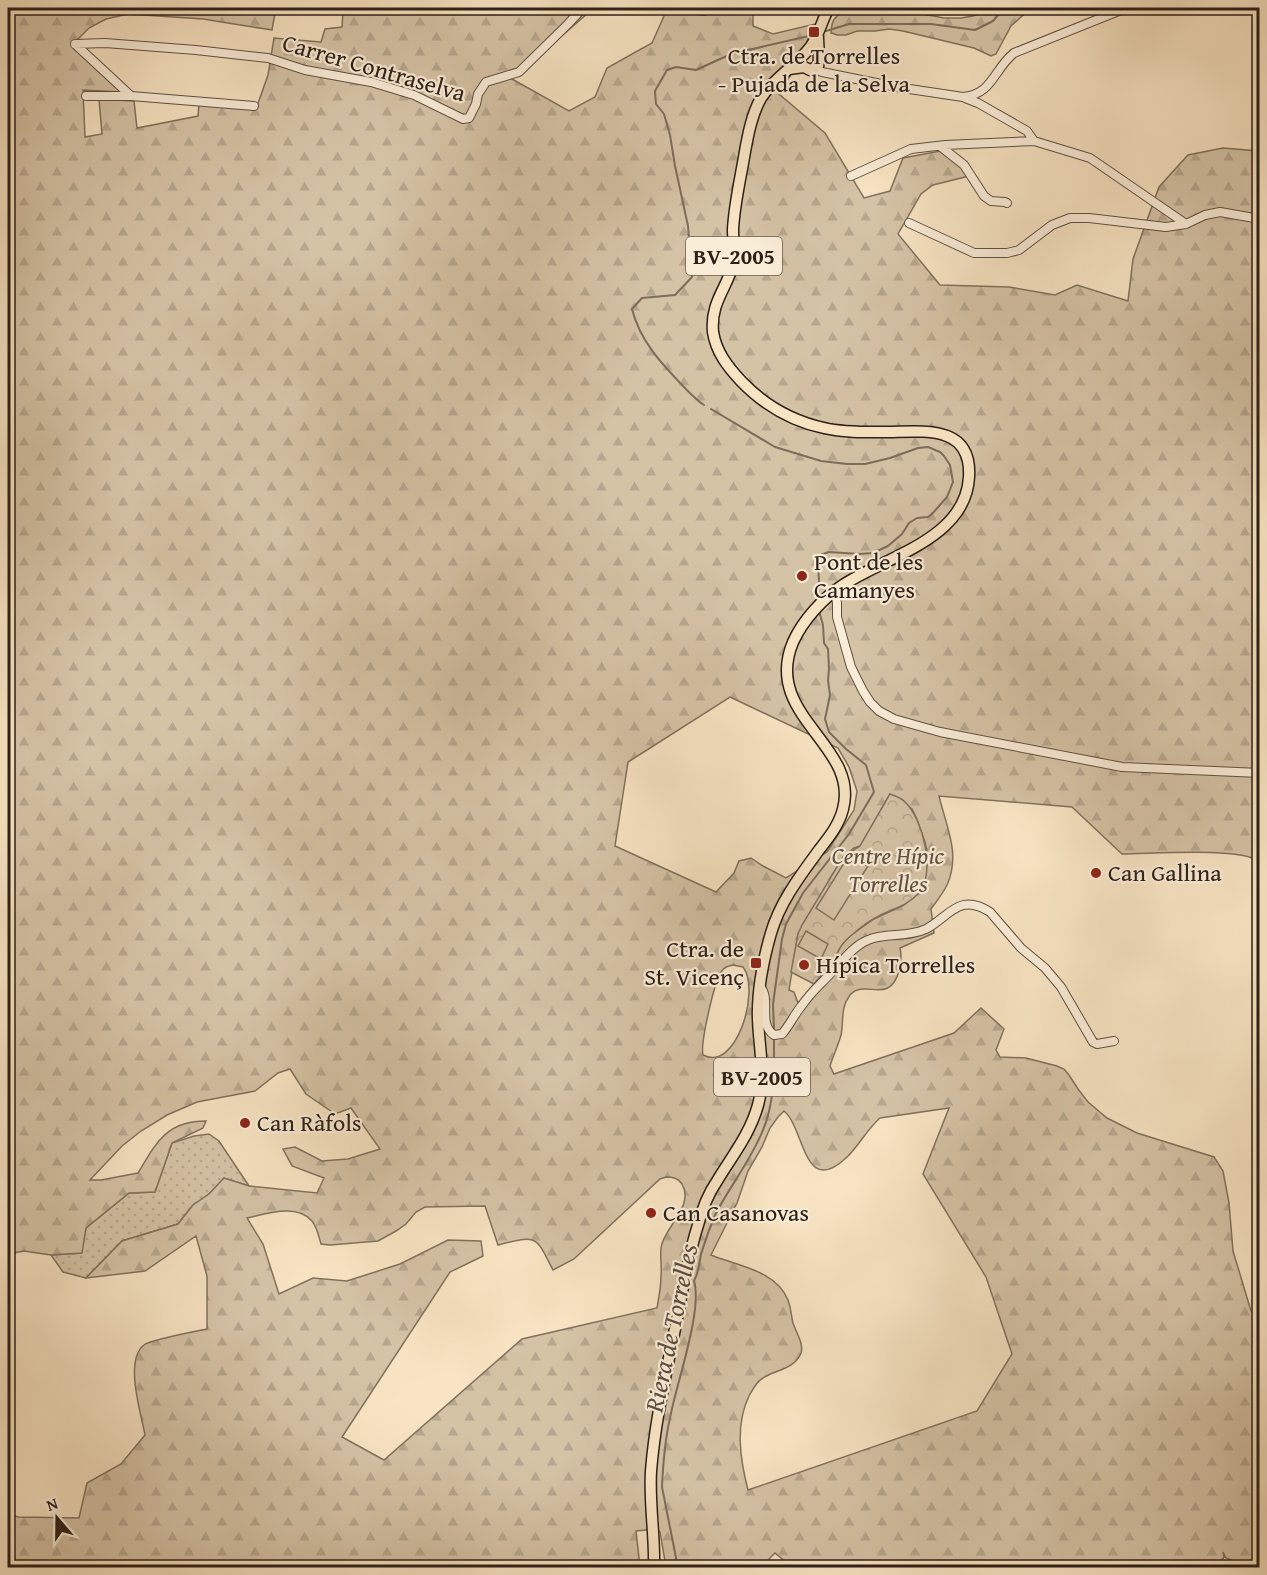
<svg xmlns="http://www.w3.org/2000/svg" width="1267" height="1575" viewBox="0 0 1267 1575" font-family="'Gentium Book Plus',serif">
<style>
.grass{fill:url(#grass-dots);stroke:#80725e;stroke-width:1.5}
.forest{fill:url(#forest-firs);stroke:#80725e;stroke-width:1.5;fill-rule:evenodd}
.park{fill:url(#park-crowns);stroke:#80725e;stroke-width:1.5}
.pitch{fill:#d5c3a6;stroke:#80725e;stroke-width:1.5}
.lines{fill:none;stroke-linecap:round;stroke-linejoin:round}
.stream{stroke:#7d6d5b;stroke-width:2}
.minor-casing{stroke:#5f5142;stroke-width:10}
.major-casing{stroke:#2c2017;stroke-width:13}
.minor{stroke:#faedd8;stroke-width:8}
.major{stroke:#f8e4c3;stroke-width:10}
.poi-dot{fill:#8f2418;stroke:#faedd8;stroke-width:2}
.labels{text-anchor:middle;stroke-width:4.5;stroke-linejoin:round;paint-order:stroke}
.shield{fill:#faedd8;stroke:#6a5e51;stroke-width:1.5}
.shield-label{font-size:22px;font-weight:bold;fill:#2c2017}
.poi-label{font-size:24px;fill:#2c2017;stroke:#faedd8;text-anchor:start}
.street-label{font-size:24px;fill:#2c2017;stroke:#faedd8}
.park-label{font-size:24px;font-style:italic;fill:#5f5142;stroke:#faedd8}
.water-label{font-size:26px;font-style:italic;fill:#5b4d3f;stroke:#faedd8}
</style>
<defs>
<pattern id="grass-dots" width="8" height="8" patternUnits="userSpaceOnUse" patternTransform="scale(1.5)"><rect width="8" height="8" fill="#d5c3a6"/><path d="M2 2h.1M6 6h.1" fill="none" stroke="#b7a78e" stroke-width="1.8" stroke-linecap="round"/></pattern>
<pattern id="forest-firs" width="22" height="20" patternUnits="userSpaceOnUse" patternTransform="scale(1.5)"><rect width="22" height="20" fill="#d5c3a6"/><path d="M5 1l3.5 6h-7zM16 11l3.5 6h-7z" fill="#b7a78e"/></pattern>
<pattern id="park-crowns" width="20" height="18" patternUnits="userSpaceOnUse" patternTransform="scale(1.5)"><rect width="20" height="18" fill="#d5c3a6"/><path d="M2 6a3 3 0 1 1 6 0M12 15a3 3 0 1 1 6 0" fill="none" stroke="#b7a78e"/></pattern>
</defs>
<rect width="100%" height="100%" fill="#f8e4c3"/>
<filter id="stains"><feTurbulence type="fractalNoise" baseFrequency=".00333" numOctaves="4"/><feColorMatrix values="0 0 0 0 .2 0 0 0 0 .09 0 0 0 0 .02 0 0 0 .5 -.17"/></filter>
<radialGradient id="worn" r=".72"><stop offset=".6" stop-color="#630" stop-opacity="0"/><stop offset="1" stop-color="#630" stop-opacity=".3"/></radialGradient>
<path class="grass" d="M 209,1134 L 219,1141 L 249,1186 L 224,1178 L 209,1194 L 193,1205 L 178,1224 L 122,1241 L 86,1278 L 63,1272 L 51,1255 L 81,1253 L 86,1228 L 129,1193 L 155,1192 L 172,1143 L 194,1136 Z"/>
<path class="forest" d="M 8,8 L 276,8 L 272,30 L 203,19 L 128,14 L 106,19 L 89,28 L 77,40 L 123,92 L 83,90 L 85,137 L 102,134 L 99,99 L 134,101 L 137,128 L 198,116 L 199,104 L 256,109 L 268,75 L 274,38 L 321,42 L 325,29 L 342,27 L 343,12 L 362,14 L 363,8 L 585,8 L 588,13 L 512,79 L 569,111 L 595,97 L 607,68 L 652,43 L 664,16 L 661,8 L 753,8 L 753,26 L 773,34 L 815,24 L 792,73 L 779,94 L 825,133 L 864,198 L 890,191 L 903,158 L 946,150 L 973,175 L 933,185 L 921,194 L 898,234 L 940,285 L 1009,287 L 1055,295 L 1077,285 L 1128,301 L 1133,259 L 1159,187 L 1188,155 L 1223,148 L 1259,151 L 1259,861 C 1237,847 1152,854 1122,854 L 1072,807 L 939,796 C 946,826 961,854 947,885 C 943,893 937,901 931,909 L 934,933 L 900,948 C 902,956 901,963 899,971 C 889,1006 865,978 850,995 C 840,1008 844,1021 841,1035 C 838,1046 833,1056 830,1066 L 834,1074 L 954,1033 L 981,1008 L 1004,1029 L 996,1050 L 1000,1057 L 1026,1058 L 1057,1066 L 1064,1069 L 1069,1075 L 1078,1089 L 1088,1102 L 1107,1118 L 1137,1133 L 1214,1157 L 1223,1171 L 1229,1203 L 1233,1251 L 1251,1311 L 1256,1317 L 1259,1316 L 1259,1567 L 1235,1567 C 1233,1562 1232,1559 1226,1558 L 1223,1552 L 1224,1557 L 1220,1563 L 1221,1568 L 1170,1567 L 1168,1565 L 1137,1568 L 793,1568 L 775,1553 L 761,1567 L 666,1567 L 660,1532 L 657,1529 L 636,1531 L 640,1567 L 8,1567 L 8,1515 L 19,1517 L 79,1518 L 87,1483 L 121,1464 L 145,1435 C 141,1413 124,1360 144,1345 C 150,1340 197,1331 207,1329 L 207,1276 L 196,1236 L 145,1271 L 86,1278 L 122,1241 L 178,1224 L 193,1205 L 209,1194 L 224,1178 L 249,1186 L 317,1193 L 324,1178 L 292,1166 L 283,1149 L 295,1147 L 322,1161 L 348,1159 L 380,1149 L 351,1108 L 335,1114 L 306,1094 L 290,1069 L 278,1073 L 255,1091 L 197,1102 L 167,1115 L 141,1131 L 122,1146 L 90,1180 L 101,1180 L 138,1173 C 156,1143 166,1121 206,1121 L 203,1128 L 172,1143 L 155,1192 L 129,1193 L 86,1228 L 82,1253 L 51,1255 L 24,1251 L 8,1254 ZM 730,697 L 838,748 L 849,767 L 857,791 L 854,810 L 827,852 L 786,878 L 763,866 L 751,858 L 739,861 L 734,873 L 716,892 L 615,846 L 628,762 ZM 890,794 L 912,809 L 916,817 L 925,842 L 927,851 L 926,874 L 918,893 L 904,905 L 874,919 L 851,935 L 841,945 L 834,960 L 798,1003 L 794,992 L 789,990 L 798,934 L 843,857 L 854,848 L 860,846 ZM 733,965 L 743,967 C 761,990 736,1073 703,1055 C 700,1044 714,983 721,972 C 724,967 728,966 733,965 ZM 949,1108 L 923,1174 L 986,1277 L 1012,1354 L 977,1411 L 748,1490 C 740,1459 735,1425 749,1396 C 753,1389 756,1382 763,1378 C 775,1370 795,1369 801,1353 C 804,1344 796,1332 793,1323 C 791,1315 791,1308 788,1300 C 776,1270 737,1266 711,1255 L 737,1203 L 748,1171 L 762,1147 L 770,1128 L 778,1117 L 784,1111 C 805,1128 803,1198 846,1158 C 859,1146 867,1129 880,1118 ZM 666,1177 C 673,1177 678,1178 682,1184 C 695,1207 663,1228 661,1248 C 660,1257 662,1267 661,1276 C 661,1287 659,1297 657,1308 L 522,1339 L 384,1460 L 342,1437 L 450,1272 L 483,1256 L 481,1241 L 448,1240 L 400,1264 L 347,1281 L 313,1278 L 279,1294 L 263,1244 L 247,1218 C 266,1214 297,1203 312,1221 C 317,1227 319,1237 321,1244 L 330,1245 L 378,1241 L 396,1231 L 406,1224 L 416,1212 L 425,1207 L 485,1206 L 498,1245 C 538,1235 535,1235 553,1270 L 574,1259 L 660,1179 Z
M 856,8 L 890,8 L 944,18 L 961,18 L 973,16 L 995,8 L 1031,8 L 1011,26 L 996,54 L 991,56 L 974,48 L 903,31 L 889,29 L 875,31 L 857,31 L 846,35 L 837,35 L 831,33 C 831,15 840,13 856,8 Z"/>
<path class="park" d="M 890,794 C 896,796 902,798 906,803 C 923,820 936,873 919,893 C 906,907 891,909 875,918 C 868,922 860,928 853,934 C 842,942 840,948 834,959 C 829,968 820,976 814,984 L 791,972 L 798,934 L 802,925 L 843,857 L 860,846 Z"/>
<path class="pitch" d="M 849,855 L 868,866 L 834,920 L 816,908 Z
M 806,931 L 828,944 L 821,959 L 798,946 Z"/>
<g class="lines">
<path class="stream" d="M 826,31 L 849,24 L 931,24 L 975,30 L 993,21 L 1004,8
M 704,405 C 696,400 690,393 683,386 C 661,363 640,341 632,309 L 642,298 L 675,295 L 692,277 L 688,226 L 675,166 L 670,135 L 664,114 L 656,104 L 655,91 L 667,70 L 676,67 L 696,70 L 731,54 L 813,35
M 711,409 L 775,447 L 821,461 L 847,464 L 865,464 L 890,458 L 918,448 L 928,447 L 940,452 L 944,456 L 950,465 L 953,482 L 947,497 L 932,514 L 928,517 L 917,518 L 909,523 L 902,534 L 888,546 L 873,553 L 859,554 L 829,552 L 820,555 L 818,563 L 819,582 L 818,599
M 774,1030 L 773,1004 L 782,939 L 786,924 L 803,893 L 849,834 L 874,792 L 866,765 L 846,749 L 829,732 L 825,719 L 830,695 L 828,680 L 829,669 L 828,649 L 824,643 L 823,625 L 819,611
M 678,1568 L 662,1487 C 663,1464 665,1440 670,1418 C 676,1385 703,1310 694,1281 C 699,1272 699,1264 701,1254 C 705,1241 710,1227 715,1215 C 730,1186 751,1160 763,1130 C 775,1102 774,1068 774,1038"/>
<defs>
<path id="minor" d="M 676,8 L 705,11 L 710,8
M 75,44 L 105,43 L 196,50 L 268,58 L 305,70 L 371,82 L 414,95 L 463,119 L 469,118 L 476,104 L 478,94 L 486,82 L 519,72 L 568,24 L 580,11 L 581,8
M 75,44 L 131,96 L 254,106
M 814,69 L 822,72 L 896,87 L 963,97 C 993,94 993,70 1014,53 L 1126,8
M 86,96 L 131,96
M 965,98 L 978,103 L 1027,131 L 1034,141 L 1090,158 L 1186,224
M 940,146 L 964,165 L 984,196 L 991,201 L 1005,202 L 1007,203
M 851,176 L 911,149 L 945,145 L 1034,141
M 909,223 L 974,253 L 1007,253 L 1019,250 L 1052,225 L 1070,218 L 1089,218 L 1166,227 L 1186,224 L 1205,215 L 1220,212 L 1260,219
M 835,591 L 837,603 L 837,617 L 851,667 L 863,691 L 870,702 L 879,711 L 894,719 L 940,732 L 1122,767 L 1260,773
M 760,986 C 772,1000 757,1023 774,1035 L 782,1034 C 790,1025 795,1013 803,1004 C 811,992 821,984 831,973 C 842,962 853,946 868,940 C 885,932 907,938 926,929 C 949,917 959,892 990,912 L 1021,948 L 1045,968 L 1061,987 L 1093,1042 L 1097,1044 L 1114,1041
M 1228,1566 L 1228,1568"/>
<path id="major" d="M 789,69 L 804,67 L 810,70 L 818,66 C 820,60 818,45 818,37
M 654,1568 C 655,1535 649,1503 651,1471 C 655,1420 667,1369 677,1319 C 683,1287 688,1256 698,1225 C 702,1210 708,1194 717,1181 C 732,1156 750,1134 758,1105 C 766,1076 759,1048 758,1019 C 757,990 763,961 771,933 C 780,902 800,876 819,850 C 829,837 839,825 843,809 C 860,745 762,716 793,642 C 803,620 823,598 843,585 C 885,557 966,539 969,477 C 972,426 926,431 891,432 C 870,432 845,433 824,428 C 792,421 764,405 741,381 C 728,367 716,352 713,332 C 710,300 730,286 734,259 C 735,249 733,239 733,230 C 734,208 739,185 743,163 C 747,141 750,118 761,98 C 773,79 794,67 808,50 C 819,38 821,21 829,8"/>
</defs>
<use href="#minor" class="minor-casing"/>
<use href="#major" class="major-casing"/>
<use href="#minor" class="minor"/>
<use href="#major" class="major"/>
</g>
<g class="poi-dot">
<rect x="808" y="26" width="12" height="12" rx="3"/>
<circle cx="802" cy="576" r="6"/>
<circle cx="1096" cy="873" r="6"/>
<rect x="750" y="957" width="12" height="12" rx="3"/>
<circle cx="804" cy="965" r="6"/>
<circle cx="245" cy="1123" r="6"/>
<circle cx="651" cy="1213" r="6"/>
</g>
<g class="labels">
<g class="shield">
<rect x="686" y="237" width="96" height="38" rx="4.5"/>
<rect x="714" y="1058" width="96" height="38" rx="4.5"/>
</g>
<g class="shield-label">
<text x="734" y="264">BV-2005</text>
<text x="762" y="1085">BV-2005</text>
</g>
<g class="poi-label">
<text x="814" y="64" text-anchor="middle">Ctra. de Torrelles<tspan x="814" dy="28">- Pujada de la Selva</tspan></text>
<text x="814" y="570">Pont de les<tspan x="814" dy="28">Camanyes</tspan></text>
<text x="1108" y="881">Can Gallina</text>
<text x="744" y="957" text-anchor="end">Ctra. de<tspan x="744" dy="28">St. Vicenç</tspan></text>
<text x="816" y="973">Hípica Torrelles</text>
<text x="257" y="1131">Can Ràfols</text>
<text x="663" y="1221">Can Casanovas</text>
</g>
<g class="street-label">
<text transform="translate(374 68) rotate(16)" y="8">Carrer Contraselva</text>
</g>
<g class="park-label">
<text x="888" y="864">Centre Hípic<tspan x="888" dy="28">Torrelles</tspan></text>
</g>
<g class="water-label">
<text transform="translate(671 1328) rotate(-78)" y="9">Riera de Torrelles</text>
</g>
</g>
<rect width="1267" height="1575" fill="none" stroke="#f8e4c3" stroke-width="30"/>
<rect x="9" y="9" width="1249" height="1557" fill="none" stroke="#2c2017" stroke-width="3"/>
<rect x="15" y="15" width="1237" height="1545" fill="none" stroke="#2c2017" stroke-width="1.5"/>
<g transform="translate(57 1518) rotate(340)" stroke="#faedd8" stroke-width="4.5" paint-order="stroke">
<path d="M0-4.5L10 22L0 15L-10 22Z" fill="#2c2017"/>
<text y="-9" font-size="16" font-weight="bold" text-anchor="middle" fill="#2c2017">N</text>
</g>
<rect width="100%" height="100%" filter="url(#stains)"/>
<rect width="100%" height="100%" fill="url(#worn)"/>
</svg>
